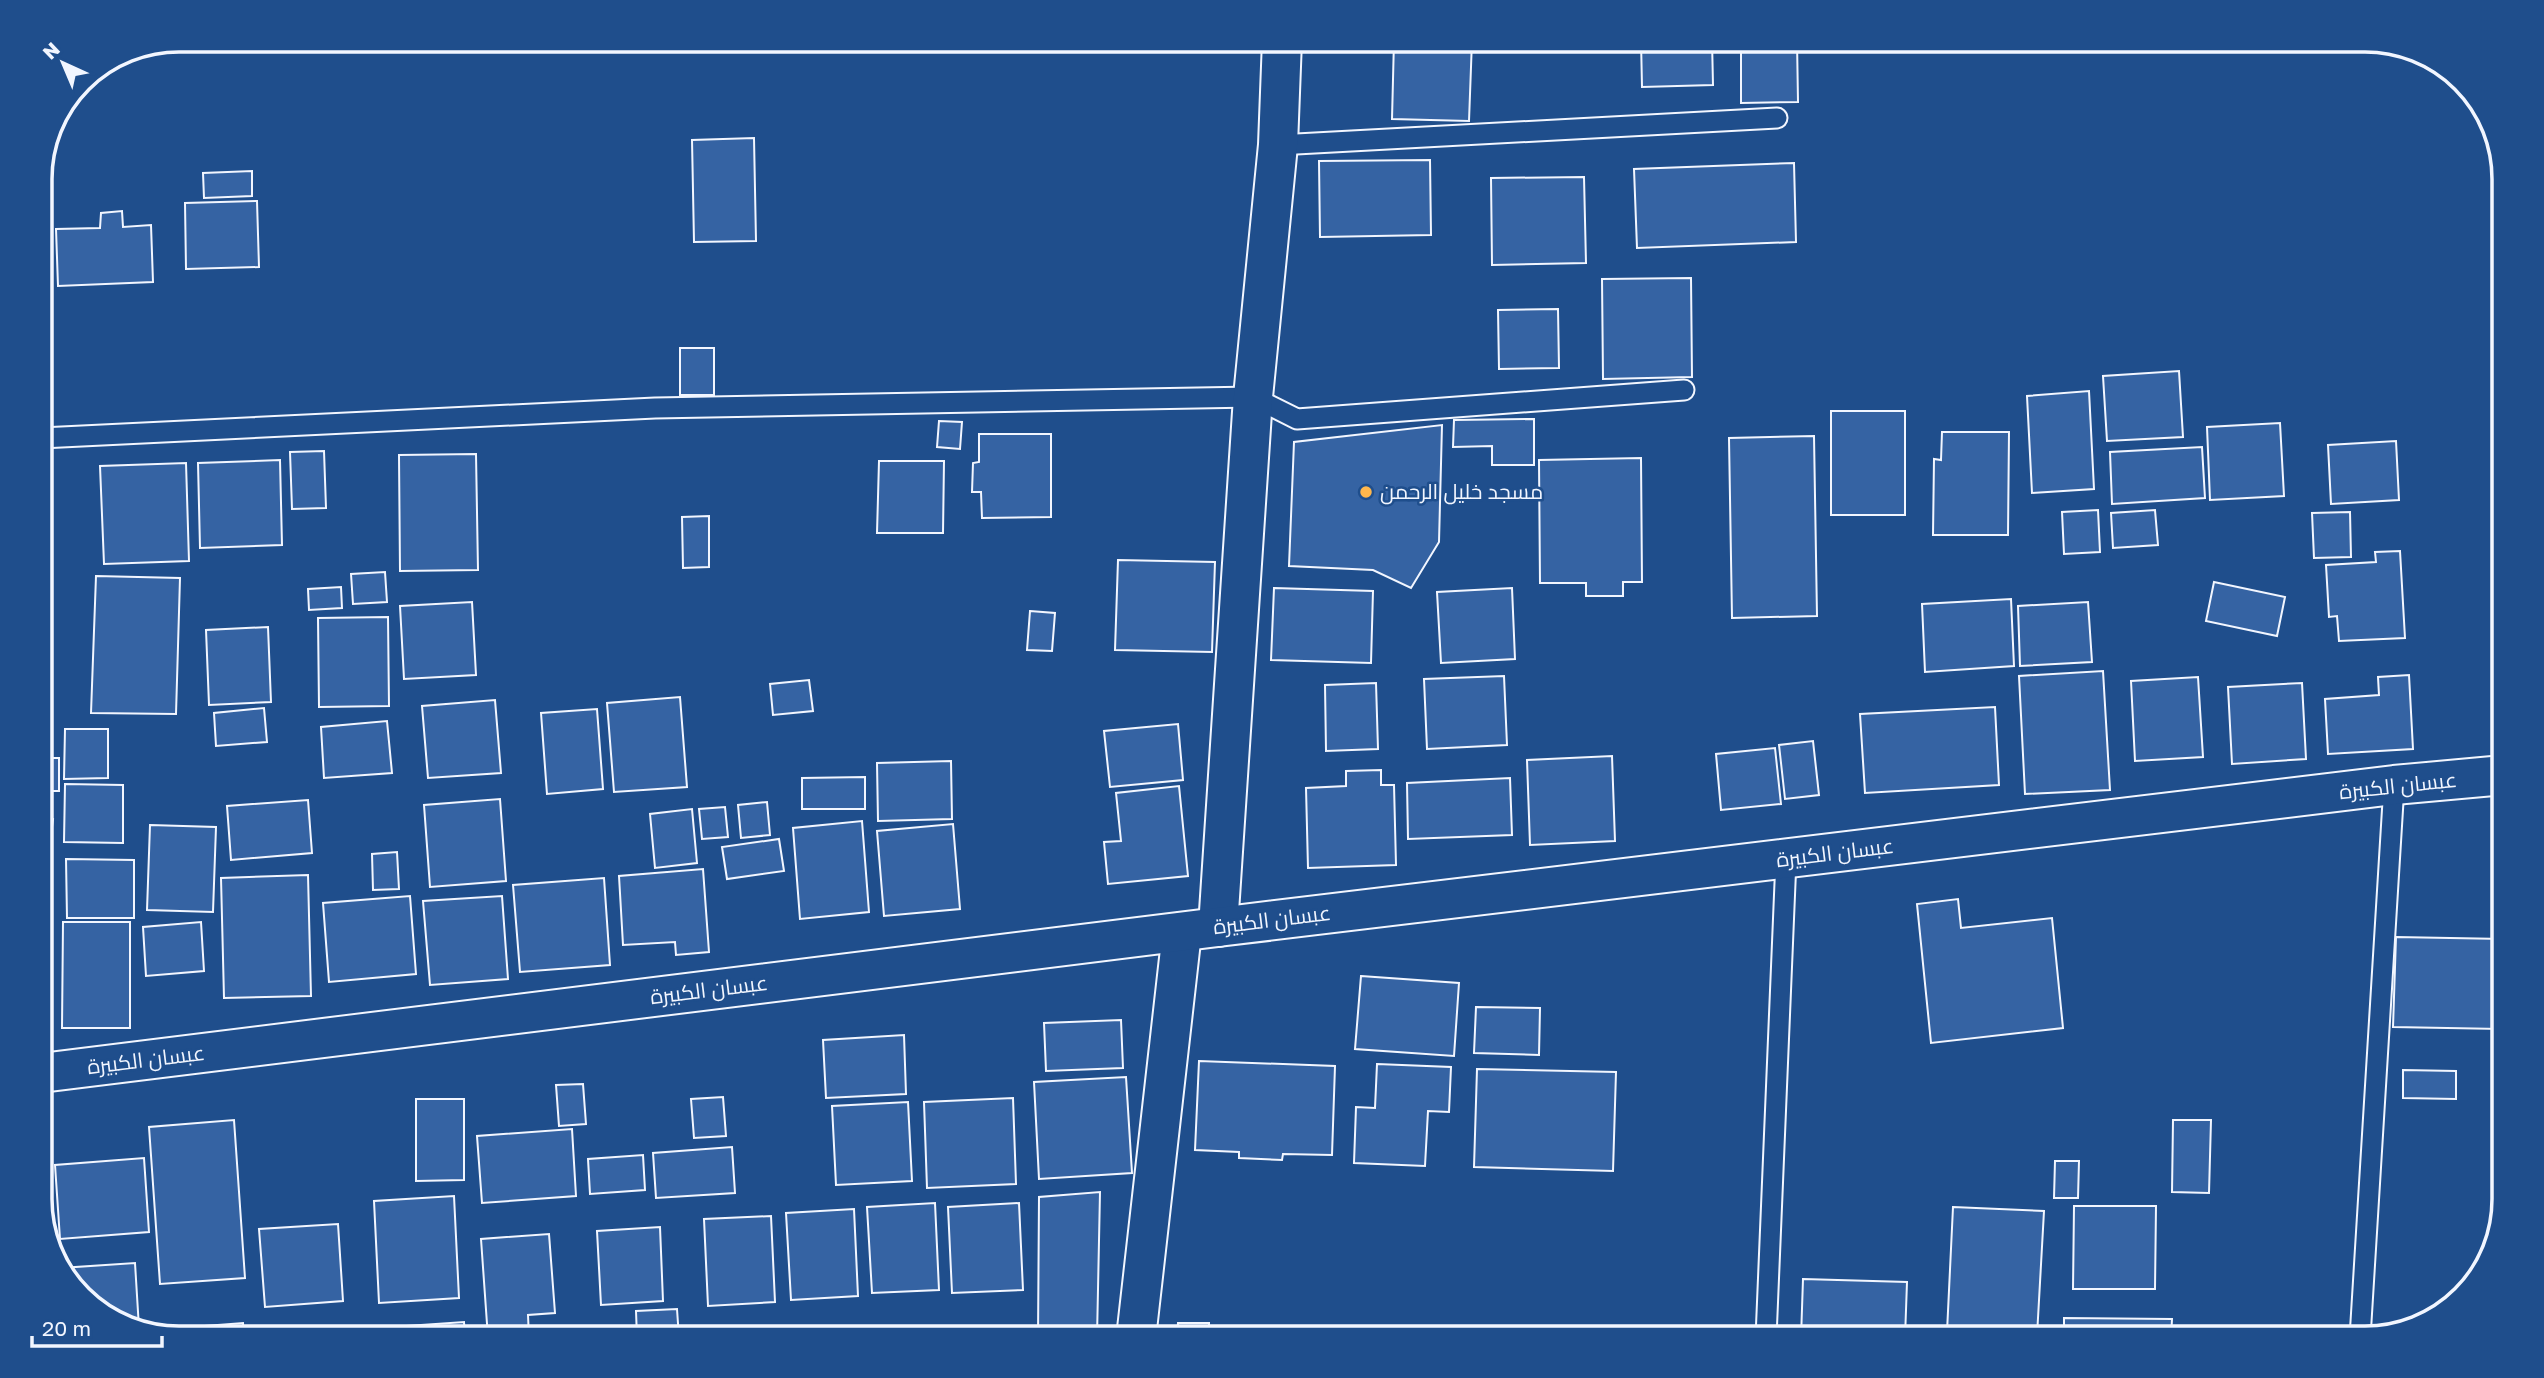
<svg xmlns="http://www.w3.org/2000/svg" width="2544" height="1378" viewBox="0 0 2544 1378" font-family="'Golos Text',Cairo,sans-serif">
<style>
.building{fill:#3563a3;stroke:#f2f6ff;stroke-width:2}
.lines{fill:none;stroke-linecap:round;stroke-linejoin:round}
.lane-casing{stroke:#f2f6ff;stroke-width:23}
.street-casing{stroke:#f2f6ff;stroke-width:42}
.secondary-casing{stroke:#f2f6ff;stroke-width:42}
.lane{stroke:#1f4e8c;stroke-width:19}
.street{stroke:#1f4e8c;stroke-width:38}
.secondary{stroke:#1f4e8c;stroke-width:38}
.poi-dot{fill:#ffb74d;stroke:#1f4e8c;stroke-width:2.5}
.labels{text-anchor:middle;stroke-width:5;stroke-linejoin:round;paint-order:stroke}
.poi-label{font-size:21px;fill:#f2f6ff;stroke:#1f4e8c;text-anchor:start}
.street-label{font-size:21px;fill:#f2f6ff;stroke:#1f4e8c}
.rim{fill:none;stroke:#f2f6ff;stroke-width:3.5}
</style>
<rect width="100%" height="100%" fill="#1f4e8c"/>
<path class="building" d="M 1394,40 L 1472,40 L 1469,121 L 1392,119 Z
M 1641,40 L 1712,40 L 1713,85 L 1642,87 Z
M 1741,40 L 1797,40 L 1798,102 L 1741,103 Z
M 754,138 L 756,241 L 694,242 L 692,140 Z
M 1430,160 L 1431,235 L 1320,237 L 1319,161 Z
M 1794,163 L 1796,242 L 1637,248 L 1634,169 Z
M 252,171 L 252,196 L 204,198 L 203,173 Z
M 1584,177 L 1586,263 L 1492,265 L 1491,178 Z
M 257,201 L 259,267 L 186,269 L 185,203 Z
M 50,208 L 52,290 L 41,290 L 41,209 Z
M 122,211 L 123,227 L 151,225 L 153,282 L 58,286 L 56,229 L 100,228 L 101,213 Z
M 1691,278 L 1692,377 L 1603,379 L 1602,279 Z
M 1558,309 L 1559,368 L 1499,369 L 1498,310 Z
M 680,348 L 714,348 L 714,395 L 680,395 Z
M 2179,371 L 2183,437 L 2107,441 L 2103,376 Z
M 2089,391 L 2094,489 L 2032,493 L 2027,396 Z
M 1831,411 L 1905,411 L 1905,515 L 1831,515 Z
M 1534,419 L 1534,465 L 1492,465 L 1492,446 L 1453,447 L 1454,420 Z
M 939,421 L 962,422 L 960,449 L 937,447 Z
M 2280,423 L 2284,496 L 2210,500 L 2207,427 Z
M 1442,425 L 1439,542 L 1411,588 L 1373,570 L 1289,566 L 1294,442 Z
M 1942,432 L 2009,432 L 2008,535 L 1933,535 L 1934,459 L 1941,460 Z
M 979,434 L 1051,434 L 1051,517 L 982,518 L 981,492 L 972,492 L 973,463 L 979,462 Z
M 1814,436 L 1817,616 L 1732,618 L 1729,438 Z
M 2396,441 L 2399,500 L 2331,504 L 2328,445 Z
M 2202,447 L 2205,498 L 2112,504 L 2110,452 Z
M 324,451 L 326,508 L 292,509 L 290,452 Z
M 476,454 L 478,570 L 400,571 L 399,455 Z
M 1641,458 L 1642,582 L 1623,582 L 1623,596 L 1586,596 L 1586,583 L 1540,583 L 1539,460 Z
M 280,460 L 282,545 L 200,548 L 198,463 Z
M 879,461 L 944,461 L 943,533 L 877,533 Z
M 186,463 L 189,561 L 104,564 L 100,466 Z
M 2098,510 L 2100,552 L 2064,554 L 2062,512 Z
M 2155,510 L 2158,545 L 2113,548 L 2111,513 Z
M 2350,512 L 2351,557 L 2314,558 L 2312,513 Z
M 709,516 L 709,567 L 683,568 L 682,517 Z
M 2400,551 L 2405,638 L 2339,641 L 2337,616 L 2329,617 L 2326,565 L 2376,562 L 2375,552 Z
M 1118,560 L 1215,562 L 1212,652 L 1115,650 Z
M 385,572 L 387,602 L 353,604 L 351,574 Z
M 96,576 L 180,578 L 176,714 L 91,713 Z
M 2214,582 L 2285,597 L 2277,636 L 2206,621 Z
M 341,587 L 342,608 L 309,610 L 308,589 Z
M 1274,588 L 1373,591 L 1371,663 L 1271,660 Z
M 1512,588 L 1515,659 L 1441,663 L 1437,592 Z
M 2011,599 L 2014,666 L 1925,672 L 1922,604 Z
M 472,602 L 476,675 L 404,679 L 400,606 Z
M 2088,602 L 2092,662 L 2020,666 L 2018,606 Z
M 1030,611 L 1055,613 L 1052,651 L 1027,650 Z
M 388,617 L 389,706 L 319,707 L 318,618 Z
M 268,627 L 271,702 L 209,705 L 206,630 Z
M 2103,671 L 2110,790 L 2025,794 L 2019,676 Z
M 2409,675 L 2413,749 L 2328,754 L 2325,699 L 2379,695 L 2378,677 Z
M 1504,676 L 1507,745 L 1427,749 L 1424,679 Z
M 2198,677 L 2203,757 L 2135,761 L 2131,681 Z
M 809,680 L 813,711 L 773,715 L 770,684 Z
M 1376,683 L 1378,749 L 1326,751 L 1325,685 Z
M 2302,683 L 2306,759 L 2232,764 L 2228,687 Z
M 680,697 L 687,787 L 614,792 L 607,703 Z
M 495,700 L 501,773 L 428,778 L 422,706 Z
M 1995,707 L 1999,785 L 1865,793 L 1860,714 Z
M 264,708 L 267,742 L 216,746 L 214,713 Z
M 597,709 L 603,789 L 547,794 L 541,713 Z
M 387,721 L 392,773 L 324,778 L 321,727 Z
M 1178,724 L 1183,780 L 1110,787 L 1104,731 Z
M 65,729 L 108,729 L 108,778 L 64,779 Z
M 1813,741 L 1819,795 L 1785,799 L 1779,745 Z
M 1775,748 L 1781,804 L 1721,810 L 1716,754 Z
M 1612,756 L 1615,841 L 1530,845 L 1527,760 Z
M 41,758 L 59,758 L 59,791 L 41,791 Z
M 951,761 L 952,819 L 878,821 L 877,763 Z
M 1381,770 L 1381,785 L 1394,785 L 1396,865 L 1308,868 L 1306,788 L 1346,786 L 1346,771 Z
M 865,777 L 865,809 L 802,809 L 802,778 Z
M 1510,778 L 1512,835 L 1408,839 L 1407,783 Z
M 65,784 L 123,785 L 123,843 L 64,842 Z
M 1179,786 L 1188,876 L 1108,884 L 1104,842 L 1121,841 L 1116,793 Z
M 500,799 L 506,881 L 430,887 L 424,805 Z
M 308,800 L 312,853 L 231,860 L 227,806 Z
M 767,802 L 770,835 L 741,838 L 738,805 Z
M 725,807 L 728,837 L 702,839 L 699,809 Z
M 692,809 L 697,863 L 655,868 L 650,814 Z
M 41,817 L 53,819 L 50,843 L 41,842 Z
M 862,821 L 869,912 L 800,919 L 793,828 Z
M 953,824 L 960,909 L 884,916 L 877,831 Z
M 150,825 L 216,827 L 213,912 L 147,910 Z
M 779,839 L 784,871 L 727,879 L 722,847 Z
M 397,852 L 399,889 L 373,890 L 372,854 Z
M 66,859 L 134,860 L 134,918 L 67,918 Z
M 703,869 L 709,952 L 676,955 L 675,942 L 623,945 L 619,876 Z
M 308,875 L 311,996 L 224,998 L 221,878 Z
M 604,878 L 610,965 L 520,972 L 513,885 Z
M 410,896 L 416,974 L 329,982 L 323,903 Z
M 502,896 L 508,979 L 430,985 L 423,901 Z
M 1958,899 L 1961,928 L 2052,918 L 2063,1028 L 1931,1043 L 1917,904 Z
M 63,922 L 130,922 L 130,1028 L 62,1028 Z
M 201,922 L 204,971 L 146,976 L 143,927 Z
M 2396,937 L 2504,939 L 2501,1029 L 2393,1027 Z
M 1361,976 L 1459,983 L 1454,1056 L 1355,1049 Z
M 1476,1007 L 1540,1008 L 1539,1055 L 1474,1053 Z
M 1121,1020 L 1123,1068 L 1046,1071 L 1044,1023 Z
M 904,1035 L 906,1094 L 826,1098 L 823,1040 Z
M 1199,1061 L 1335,1066 L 1332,1155 L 1283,1154 L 1282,1160 L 1239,1158 L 1239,1152 L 1195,1150 Z
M 1377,1064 L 1451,1067 L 1449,1112 L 1428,1111 L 1425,1166 L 1354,1163 L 1356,1107 L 1375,1108 Z
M 1477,1069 L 1616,1072 L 1613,1171 L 1474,1167 Z
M 2403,1070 L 2456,1071 L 2456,1099 L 2403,1098 Z
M 1126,1077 L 1132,1173 L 1039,1179 L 1034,1082 Z
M 583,1084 L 586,1124 L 559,1126 L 556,1085 Z
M 723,1097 L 726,1136 L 694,1138 L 691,1099 Z
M 1013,1098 L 1016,1184 L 927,1188 L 924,1102 Z
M 416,1099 L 464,1099 L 464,1180 L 416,1181 Z
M 908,1102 L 912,1181 L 836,1185 L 832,1106 Z
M 234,1120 L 245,1278 L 160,1284 L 149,1127 Z
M 2173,1120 L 2211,1120 L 2209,1193 L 2172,1192 Z
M 572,1129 L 576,1196 L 482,1203 L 477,1136 Z
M 732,1147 L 735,1193 L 656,1198 L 653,1153 Z
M 643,1155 L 645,1190 L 590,1194 L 588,1159 Z
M 144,1158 L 149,1232 L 60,1239 L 55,1165 Z
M 2055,1161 L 2079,1161 L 2078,1198 L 2054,1198 Z
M 47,1190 L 51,1237 L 41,1208 L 41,1191 Z
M 1100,1192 L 1097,1338 L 1038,1338 L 1039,1197 Z
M 454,1196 L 459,1298 L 379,1303 L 374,1201 Z
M 935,1203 L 939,1290 L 872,1293 L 867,1207 Z
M 1019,1203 L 1023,1290 L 952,1293 L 948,1207 Z
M 2074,1206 L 2156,1206 L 2155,1289 L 2073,1289 Z
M 1953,1207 L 2044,1211 L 2037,1336 L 1947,1332 Z
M 854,1209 L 858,1296 L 791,1300 L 786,1213 Z
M 771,1216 L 775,1302 L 708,1306 L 704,1219 Z
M 338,1224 L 343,1301 L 265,1307 L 259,1229 Z
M 660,1227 L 663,1301 L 601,1305 L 597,1231 Z
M 549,1234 L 555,1313 L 528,1315 L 529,1338 L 488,1338 L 481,1239 Z
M 135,1263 L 139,1328 L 118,1323 L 64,1275 L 61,1268 Z
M 1803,1279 L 1907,1282 L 1905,1338 L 1801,1338 Z
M 677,1309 L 679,1338 L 637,1338 L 636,1311 Z
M 2064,1318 L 2172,1319 L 2171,1338 L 2064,1338 Z
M 464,1322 L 465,1338 L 379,1338 L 378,1328 Z
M 243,1323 L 244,1338 L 180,1338 L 167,1335 L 166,1329 Z
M 1178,1323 L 1209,1323 L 1209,1338 L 1177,1338 Z"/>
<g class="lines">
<defs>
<path id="lane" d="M 1278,145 L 1777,118
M 41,438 L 655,408 L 1253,397 L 1297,419 L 1684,390
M 1766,1338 L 1786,859
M 2360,1338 L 2394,785"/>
<path id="street" d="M 1218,927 L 1253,397 L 1278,145 L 1282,40
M 1136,1338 L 1182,932"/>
<path id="secondary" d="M 41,1073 L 1218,927 L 2394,785 L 2504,775"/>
</defs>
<use href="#lane" class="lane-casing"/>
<use href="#street" class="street-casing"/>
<use href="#secondary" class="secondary-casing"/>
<use href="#lane" class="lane"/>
<use href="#street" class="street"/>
<use href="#secondary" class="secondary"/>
</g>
<circle class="poi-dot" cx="1366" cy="492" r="7"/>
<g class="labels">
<g class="poi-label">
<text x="1380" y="499">مسجد خليل الرحمن</text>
</g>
<g class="street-label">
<text transform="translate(2398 786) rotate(-6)" y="7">عبسان الكبيرة</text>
<text transform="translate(1835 853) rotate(-7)" y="7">عبسان الكبيرة</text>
<text transform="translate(1272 920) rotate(-7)" y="7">عبسان الكبيرة</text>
<text transform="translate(709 990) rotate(-7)" y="7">عبسان الكبيرة</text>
<text transform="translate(146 1060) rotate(-7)" y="7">عبسان الكبيرة</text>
</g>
</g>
<path d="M0 0H2544V1378H0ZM179 52H2365A127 127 0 0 1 2492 179V1199A127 127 0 0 1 2365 1326H179A127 127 0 0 1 52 1199V179A127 127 0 0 1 179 52Z" fill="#1f4e8c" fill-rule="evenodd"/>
<path class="rim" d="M179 52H2365A127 127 0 0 1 2492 179V1199A127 127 0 0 1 2365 1326H179A127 127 0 0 1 52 1199V179A127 127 0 0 1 179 52Z"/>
<g transform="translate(63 63) rotate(316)" stroke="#1f4e8c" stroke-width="5" paint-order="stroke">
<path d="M0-5L12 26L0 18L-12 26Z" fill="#f2f6ff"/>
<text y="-10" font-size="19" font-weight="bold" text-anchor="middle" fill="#f2f6ff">N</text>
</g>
<path d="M32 1336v10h130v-10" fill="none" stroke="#f2f6ff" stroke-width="3.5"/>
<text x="42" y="1336" font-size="21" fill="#f2f6ff" stroke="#1f4e8c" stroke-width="5" paint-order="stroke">20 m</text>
</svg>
